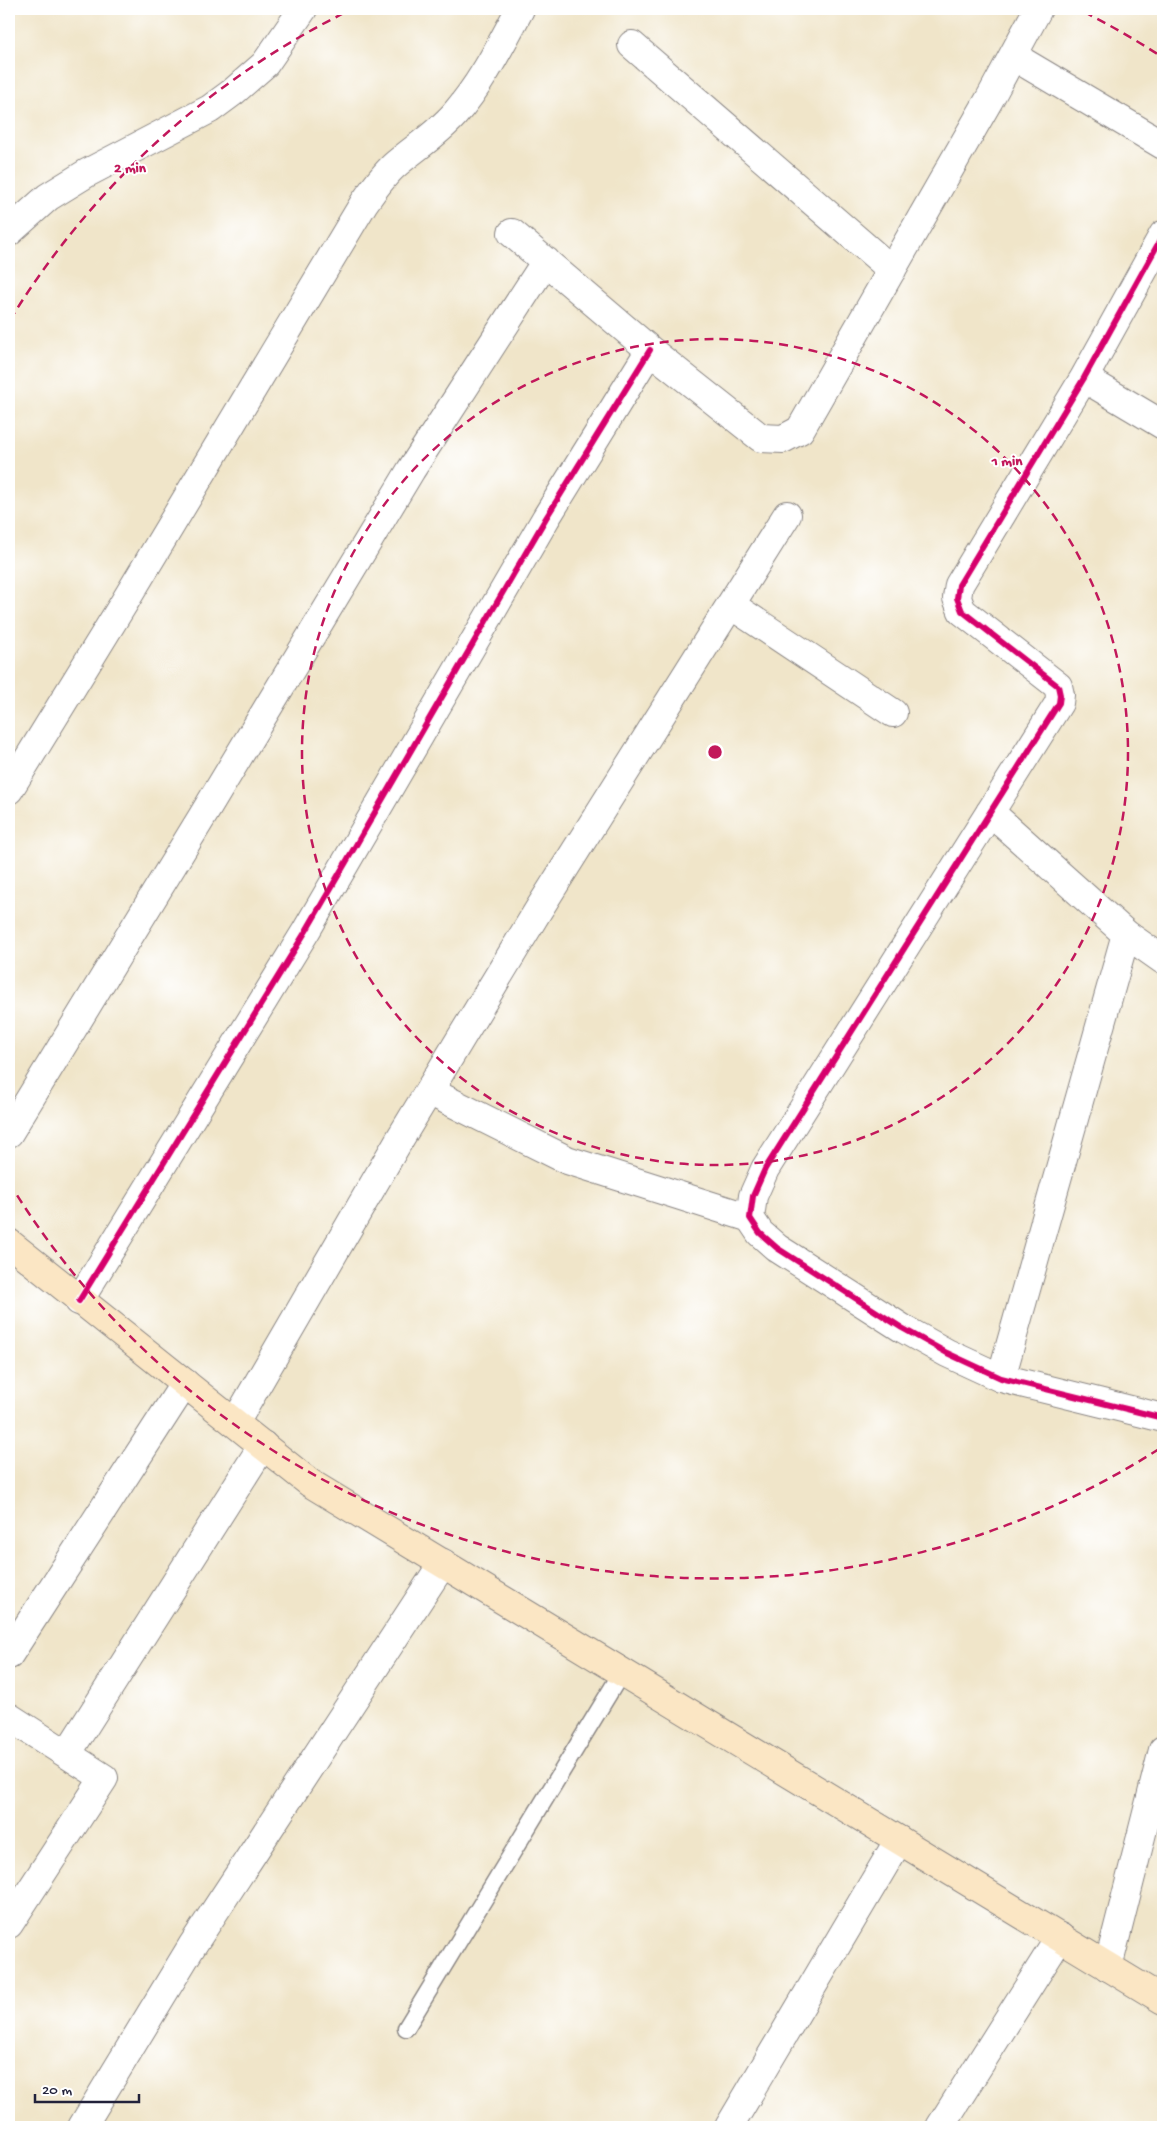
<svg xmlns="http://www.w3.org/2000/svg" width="1172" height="2136" viewBox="0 0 1172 2136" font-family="'Gochi Hand',sans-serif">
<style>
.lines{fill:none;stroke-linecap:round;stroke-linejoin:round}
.lane-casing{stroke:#898482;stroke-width:19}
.street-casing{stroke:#898482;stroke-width:30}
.secondary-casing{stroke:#898482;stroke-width:30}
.lane{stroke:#fff;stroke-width:16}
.street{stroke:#fff;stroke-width:28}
.secondary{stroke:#fbe6c4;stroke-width:28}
.cycleway-casing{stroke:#fff;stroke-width:9}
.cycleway{stroke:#d6006c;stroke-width:6}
.ring{fill:none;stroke:#c2185b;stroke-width:2.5;stroke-dasharray:9 6}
.centre{fill:#c2185b;stroke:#fff;stroke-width:2.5}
.ring-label{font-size:15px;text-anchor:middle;font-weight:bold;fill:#c2185b;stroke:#fff;stroke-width:4;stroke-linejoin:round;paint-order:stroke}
</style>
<rect width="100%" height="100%" fill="#fff"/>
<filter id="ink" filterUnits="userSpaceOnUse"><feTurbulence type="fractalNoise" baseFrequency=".02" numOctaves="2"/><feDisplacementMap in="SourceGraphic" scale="10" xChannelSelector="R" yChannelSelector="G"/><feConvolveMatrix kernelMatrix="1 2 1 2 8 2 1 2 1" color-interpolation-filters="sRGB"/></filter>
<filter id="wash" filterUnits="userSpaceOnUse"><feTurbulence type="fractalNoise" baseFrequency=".0096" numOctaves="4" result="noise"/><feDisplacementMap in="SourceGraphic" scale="20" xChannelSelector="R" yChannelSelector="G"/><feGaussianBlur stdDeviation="1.12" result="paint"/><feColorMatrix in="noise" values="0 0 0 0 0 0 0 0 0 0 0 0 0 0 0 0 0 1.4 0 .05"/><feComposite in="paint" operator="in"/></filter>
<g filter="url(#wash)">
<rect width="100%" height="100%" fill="#f0e5c9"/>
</g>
<g filter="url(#ink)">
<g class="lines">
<defs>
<path id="lane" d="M 406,2028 L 622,1672"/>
<path id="street" d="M 632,45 L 892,270
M 1013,56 L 1163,145
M 9,232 L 48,197 L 87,173 L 210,109 L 233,92 L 265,64 L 303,9
M 512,233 L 650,350 L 761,438 L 783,439 L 800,430 L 989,100 L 1038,9
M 1163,235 L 1084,378 L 959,585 L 957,598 L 962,611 L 1058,686 L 1060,695 L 1059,703 L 765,1169 L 753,1196 L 750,1218 L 760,1233 L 777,1248 L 902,1328 L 947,1353 L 1001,1378 L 1163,1418
M 1084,378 L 1163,425
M 731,605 L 893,713
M 9,790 L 124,603 L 364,203 C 374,189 383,175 396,164 C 415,148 437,134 454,115 C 482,83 500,46 520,9
M 990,812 L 1126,934 L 1163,960
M 429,1091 L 567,1160 L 750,1218
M 9,1133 L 202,817 L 411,470 L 546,261
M 79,1301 L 306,931 L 546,518 L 650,350
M 1001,1378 L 1126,934
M 235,1423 L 401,1137 L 539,909 L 787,515
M 9,1655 L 185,1383
M 9,1717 L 104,1778 L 9,1924
M 67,1754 L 263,1445
M 1108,1967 L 1163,1750
M 82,2127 L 192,1946 L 443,1563
M 729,2127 L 899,1840
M 940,2127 L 1060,1937"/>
<path id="secondary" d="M 9,1243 L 310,1483 L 1163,2000"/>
</defs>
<use href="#lane" class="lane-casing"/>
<use href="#street" class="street-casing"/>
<use href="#secondary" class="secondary-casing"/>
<use href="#lane" class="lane"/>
<use href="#street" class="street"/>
<use href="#secondary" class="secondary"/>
<defs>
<path id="cycleway" d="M 1163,235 L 1084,378 L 959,585 L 957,598 L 962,611 L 1058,686 L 1060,695 L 1059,703 L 765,1169 L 753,1196 L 750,1218 L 760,1233 L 777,1248 L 902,1328 L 947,1353 L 1001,1378 L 1163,1418
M 79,1301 L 306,931 L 546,518 L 650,350"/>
</defs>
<use href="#cycleway" class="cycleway-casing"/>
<use href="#cycleway" class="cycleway"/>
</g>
</g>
<g class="ring">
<circle cx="715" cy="752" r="413"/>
<path d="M1159 1449A827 827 0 0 1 10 1184M10 320A827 827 0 0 1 346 12M1084 12A827 827 0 0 1 1159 55"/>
</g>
<circle cx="715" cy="752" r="8" class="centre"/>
<g class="ring-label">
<text x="130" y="172">2 min</text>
<text x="1007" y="465">1 min</text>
</g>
<rect width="1172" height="2136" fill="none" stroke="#fff" stroke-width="30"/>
<path d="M35 2094v8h104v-8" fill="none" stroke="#22223b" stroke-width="2.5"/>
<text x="42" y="2094" font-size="15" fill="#22223b" stroke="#ffffff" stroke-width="4" paint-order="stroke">20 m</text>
</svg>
